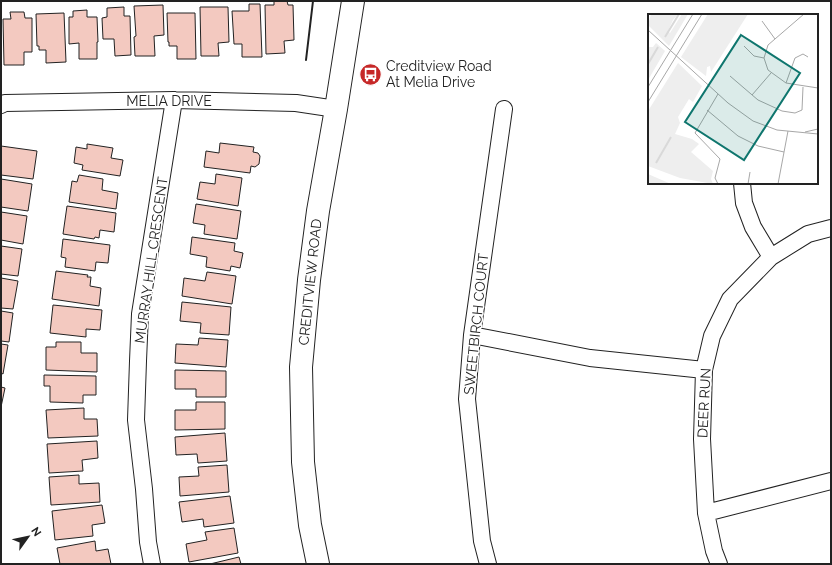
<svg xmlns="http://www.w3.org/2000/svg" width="832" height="565" viewBox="0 0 832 565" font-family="Raleway,sans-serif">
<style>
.building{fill:#f3c9c0;stroke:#222}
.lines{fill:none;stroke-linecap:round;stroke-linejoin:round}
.street-casing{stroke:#222;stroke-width:18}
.secondary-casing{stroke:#222;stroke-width:24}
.street{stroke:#fff;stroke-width:16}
.secondary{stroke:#fff;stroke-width:22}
.wall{stroke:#222;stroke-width:2}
.labels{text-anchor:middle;stroke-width:3;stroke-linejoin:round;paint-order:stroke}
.poi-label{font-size:14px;fill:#222;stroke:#fff;text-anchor:start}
.street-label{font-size:14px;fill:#222;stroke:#fff}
.inset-river{fill:none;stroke:#d9d9d9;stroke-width:2}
.inset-road{fill:none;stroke:#a7a7a7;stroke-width:1}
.view{fill:#0f766e;fill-opacity:0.15;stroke:#0f766e;stroke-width:2}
.inset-edge{fill:none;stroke:#222;stroke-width:2}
</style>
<rect width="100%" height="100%" fill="#fff"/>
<path class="building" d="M 274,1 L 287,1 L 288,5 L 293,5 L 294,40 L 284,41 L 285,53 L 266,54 L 265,5 L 274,5 Z
M 249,4 L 260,4 L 262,57 L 242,57 L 242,44 L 234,44 L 232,11 L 249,11 Z
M 163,5 L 164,35 L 154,36 L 155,56 L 135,56 L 134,37 L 136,36 L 134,6 Z
M 124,7 L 124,16 L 130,16 L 131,55 L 115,56 L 114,39 L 103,39 L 102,18 L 107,17 L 107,8 Z
M 200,7 L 228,7 L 229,42 L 218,43 L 219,56 L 201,56 Z
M 87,10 L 87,17 L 97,17 L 98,42 L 97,42 L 97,59 L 79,59 L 79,43 L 69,44 L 69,17 L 73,17 L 73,11 Z
M 10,12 L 24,12 L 25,18 L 32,18 L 32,52 L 24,52 L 24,65 L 4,65 L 3,19 L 11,19 Z
M 64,13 L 66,62 L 46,63 L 46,50 L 39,50 L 39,46 L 37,46 L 36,14 Z
M 167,13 L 195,13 L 196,59 L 177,59 L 177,46 L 169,46 L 169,42 L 168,42 Z
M 220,143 L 254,147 L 253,152 L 258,153 L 260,156 L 259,164 L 255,167 L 251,166 L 250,173 L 204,167 L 206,151 L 219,153 Z
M 87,144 L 113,148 L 111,158 L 123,160 L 120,176 L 82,170 L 83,165 L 74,163 L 76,147 L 87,149 Z
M 1,146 L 37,151 L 33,179 L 1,175 Z
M 216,174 L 242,178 L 238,206 L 197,199 L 200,182 L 215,184 Z
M 79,175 L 103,179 L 102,190 L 118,193 L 116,209 L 69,202 L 72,181 L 77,182 Z
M 1,179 L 32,184 L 28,211 L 1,207 Z
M 196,204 L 241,211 L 237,239 L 204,234 L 205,225 L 193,223 Z
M 67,206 L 116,213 L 114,232 L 100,230 L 99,238 L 95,237 L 94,239 L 63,234 Z
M 1,212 L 27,216 L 23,244 L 1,240 Z
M 192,237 L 235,243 L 234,251 L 243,253 L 240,268 L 231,266 L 230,271 L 206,267 L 207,257 L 190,254 Z
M 63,239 L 110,245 L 108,263 L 96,262 L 95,271 L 65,267 L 66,258 L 61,257 Z
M 1,246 L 22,249 L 18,276 L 1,274 Z
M 56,271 L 88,275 L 87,277 L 91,277 L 90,286 L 101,288 L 99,306 L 52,299 Z
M 207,272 L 236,276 L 232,304 L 182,296 L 184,278 L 205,281 Z
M 1,278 L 18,281 L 13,309 L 1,308 Z
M 182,302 L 231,307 L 229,335 L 200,333 L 201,323 L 180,321 Z
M 53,305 L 102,310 L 100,330 L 86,329 L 86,337 L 50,333 Z
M 1,311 L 13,313 L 9,342 L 1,341 Z
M 199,338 L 228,340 L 226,367 L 175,363 L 176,344 L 198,345 Z
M 56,342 L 81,342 L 81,353 L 97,353 L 97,372 L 46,370 L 46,347 L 56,347 Z
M 1,344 L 8,345 L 3,374 L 1,373 Z
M 175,370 L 226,371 L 226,397 L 196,397 L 196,389 L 175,389 Z
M 44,375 L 96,376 L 96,395 L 83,395 L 83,403 L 50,402 L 50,386 L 44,386 Z
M 1,387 L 5,388 L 1,407 Z
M 196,402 L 225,402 L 225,429 L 175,430 L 175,410 L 196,410 Z
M 84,408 L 84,419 L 97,419 L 98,436 L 48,438 L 46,410 Z
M 225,433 L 227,461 L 198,463 L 197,454 L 176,455 L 175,437 Z
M 97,441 L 98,458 L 82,460 L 83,471 L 49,473 L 47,444 Z
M 227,465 L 229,492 L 180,496 L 179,477 L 199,476 L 198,467 Z
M 79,475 L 79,484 L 99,483 L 100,502 L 51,505 L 49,477 Z
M 230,496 L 234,523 L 204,527 L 203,519 L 182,522 L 179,502 Z
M 102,505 L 105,523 L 92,525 L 93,536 L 55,540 L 52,511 Z
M 234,528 L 238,553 L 189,562 L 186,544 L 207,540 L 205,532 Z
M 95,541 L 96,551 L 108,549 L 111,564 L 60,564 L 57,548 Z
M 239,557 L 241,564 L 210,564 Z"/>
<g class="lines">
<defs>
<path id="street" d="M 1,105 L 5,103 L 174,100 L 296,103 L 336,109
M 742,183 L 744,203 L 753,227 L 771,257
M 472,335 L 590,358 L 704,370
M 706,513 L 831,481
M 152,564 L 148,542 L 144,489 L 136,420 L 138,361 L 140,314 L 174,100
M 488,564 L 482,541 L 467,399 L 472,335 L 504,109
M 719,564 L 714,551 L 706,513 L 702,439 L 704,370 L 712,336 L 730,299 L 771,257 L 808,234 L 831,228"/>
<path id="secondary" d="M 318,564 L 310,525 L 303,462 L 301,367 L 309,280 L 318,211 L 336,109 L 353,1"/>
</defs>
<use href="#street" class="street-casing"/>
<use href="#secondary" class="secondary-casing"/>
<use href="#street" class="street"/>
<use href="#secondary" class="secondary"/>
<path class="wall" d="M 306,60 L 313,1"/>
</g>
<defs>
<symbol id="bus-disc" viewBox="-11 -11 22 22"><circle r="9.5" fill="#c62828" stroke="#fff"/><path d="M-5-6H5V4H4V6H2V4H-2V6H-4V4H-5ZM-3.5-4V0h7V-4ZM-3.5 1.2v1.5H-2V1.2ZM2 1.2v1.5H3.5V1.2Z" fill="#fff"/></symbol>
</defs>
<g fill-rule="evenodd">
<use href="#bus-disc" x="358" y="62" width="25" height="25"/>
</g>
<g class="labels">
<g class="poi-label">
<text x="386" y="71">Creditview Road<tspan x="386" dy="16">At Melia Drive</tspan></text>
</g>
<g class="street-label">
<text x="169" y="106">MELIA DRIVE</text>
<text transform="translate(151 260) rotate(-82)" y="5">MURRAY HILL CRESCENT</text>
<text transform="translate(310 282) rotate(-84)" y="5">CREDITVIEW ROAD</text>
<text transform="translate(476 324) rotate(-84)" y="5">SWEETBIRCH COURT</text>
<text transform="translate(704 403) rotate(-87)" y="5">DEER RUN</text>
</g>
</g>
<g transform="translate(648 14)">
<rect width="170" height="170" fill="#fff"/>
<path d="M 3,0 L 30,0 L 25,6 L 20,17 L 22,19 L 34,0 L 40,0 L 21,32 L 0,11 ZM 60,0 L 100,0 L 63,58 L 62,52 L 59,53 L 58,62 L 33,43 ZM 8,29 L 17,37 L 0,66 L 0,33 L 5,33 ZM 30,49 L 54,72 L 45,88 L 41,85 L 30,103 L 32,109 L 27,120 L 44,125 L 51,130 L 43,138 L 65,157 L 63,165 L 65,170 L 32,164 L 0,152 L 0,97 ZM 0,160 L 23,170 L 0,170 Z" fill="#eee"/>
<path class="inset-river" d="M 17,23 L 31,0M 0,50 L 10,33M 8,149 L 23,123"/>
<path class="inset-road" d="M 156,0 L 120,31 L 116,44 L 120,56 L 138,69 L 170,74M 114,7 L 127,25M 0,16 L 80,89 L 105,107 L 129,116 L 170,120M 96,32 L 106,42 L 116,44M 82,62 L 110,86 L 134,97 L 147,99 L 154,96 L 155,73M 138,69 L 147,44 L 155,40 L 160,43M 0,73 L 45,0M 104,81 L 123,59M 0,88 L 54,0M 59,96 L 90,122 L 110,132 L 136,138M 157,118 L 170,115M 70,170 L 67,164 L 72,145 L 47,119 L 70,80M 100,170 L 102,158M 130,170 L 140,117"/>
<path class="view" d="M 93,21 L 152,59 L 96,146 L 37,108 Z"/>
<rect width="170" height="170" class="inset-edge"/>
</g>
<rect width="832" height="565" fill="none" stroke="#222222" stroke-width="4"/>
<g transform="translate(28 537) rotate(57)" stroke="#ffffff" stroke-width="3" paint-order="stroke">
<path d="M0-3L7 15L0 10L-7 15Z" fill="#222222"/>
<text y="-6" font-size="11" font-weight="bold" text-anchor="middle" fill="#222222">N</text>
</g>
</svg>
